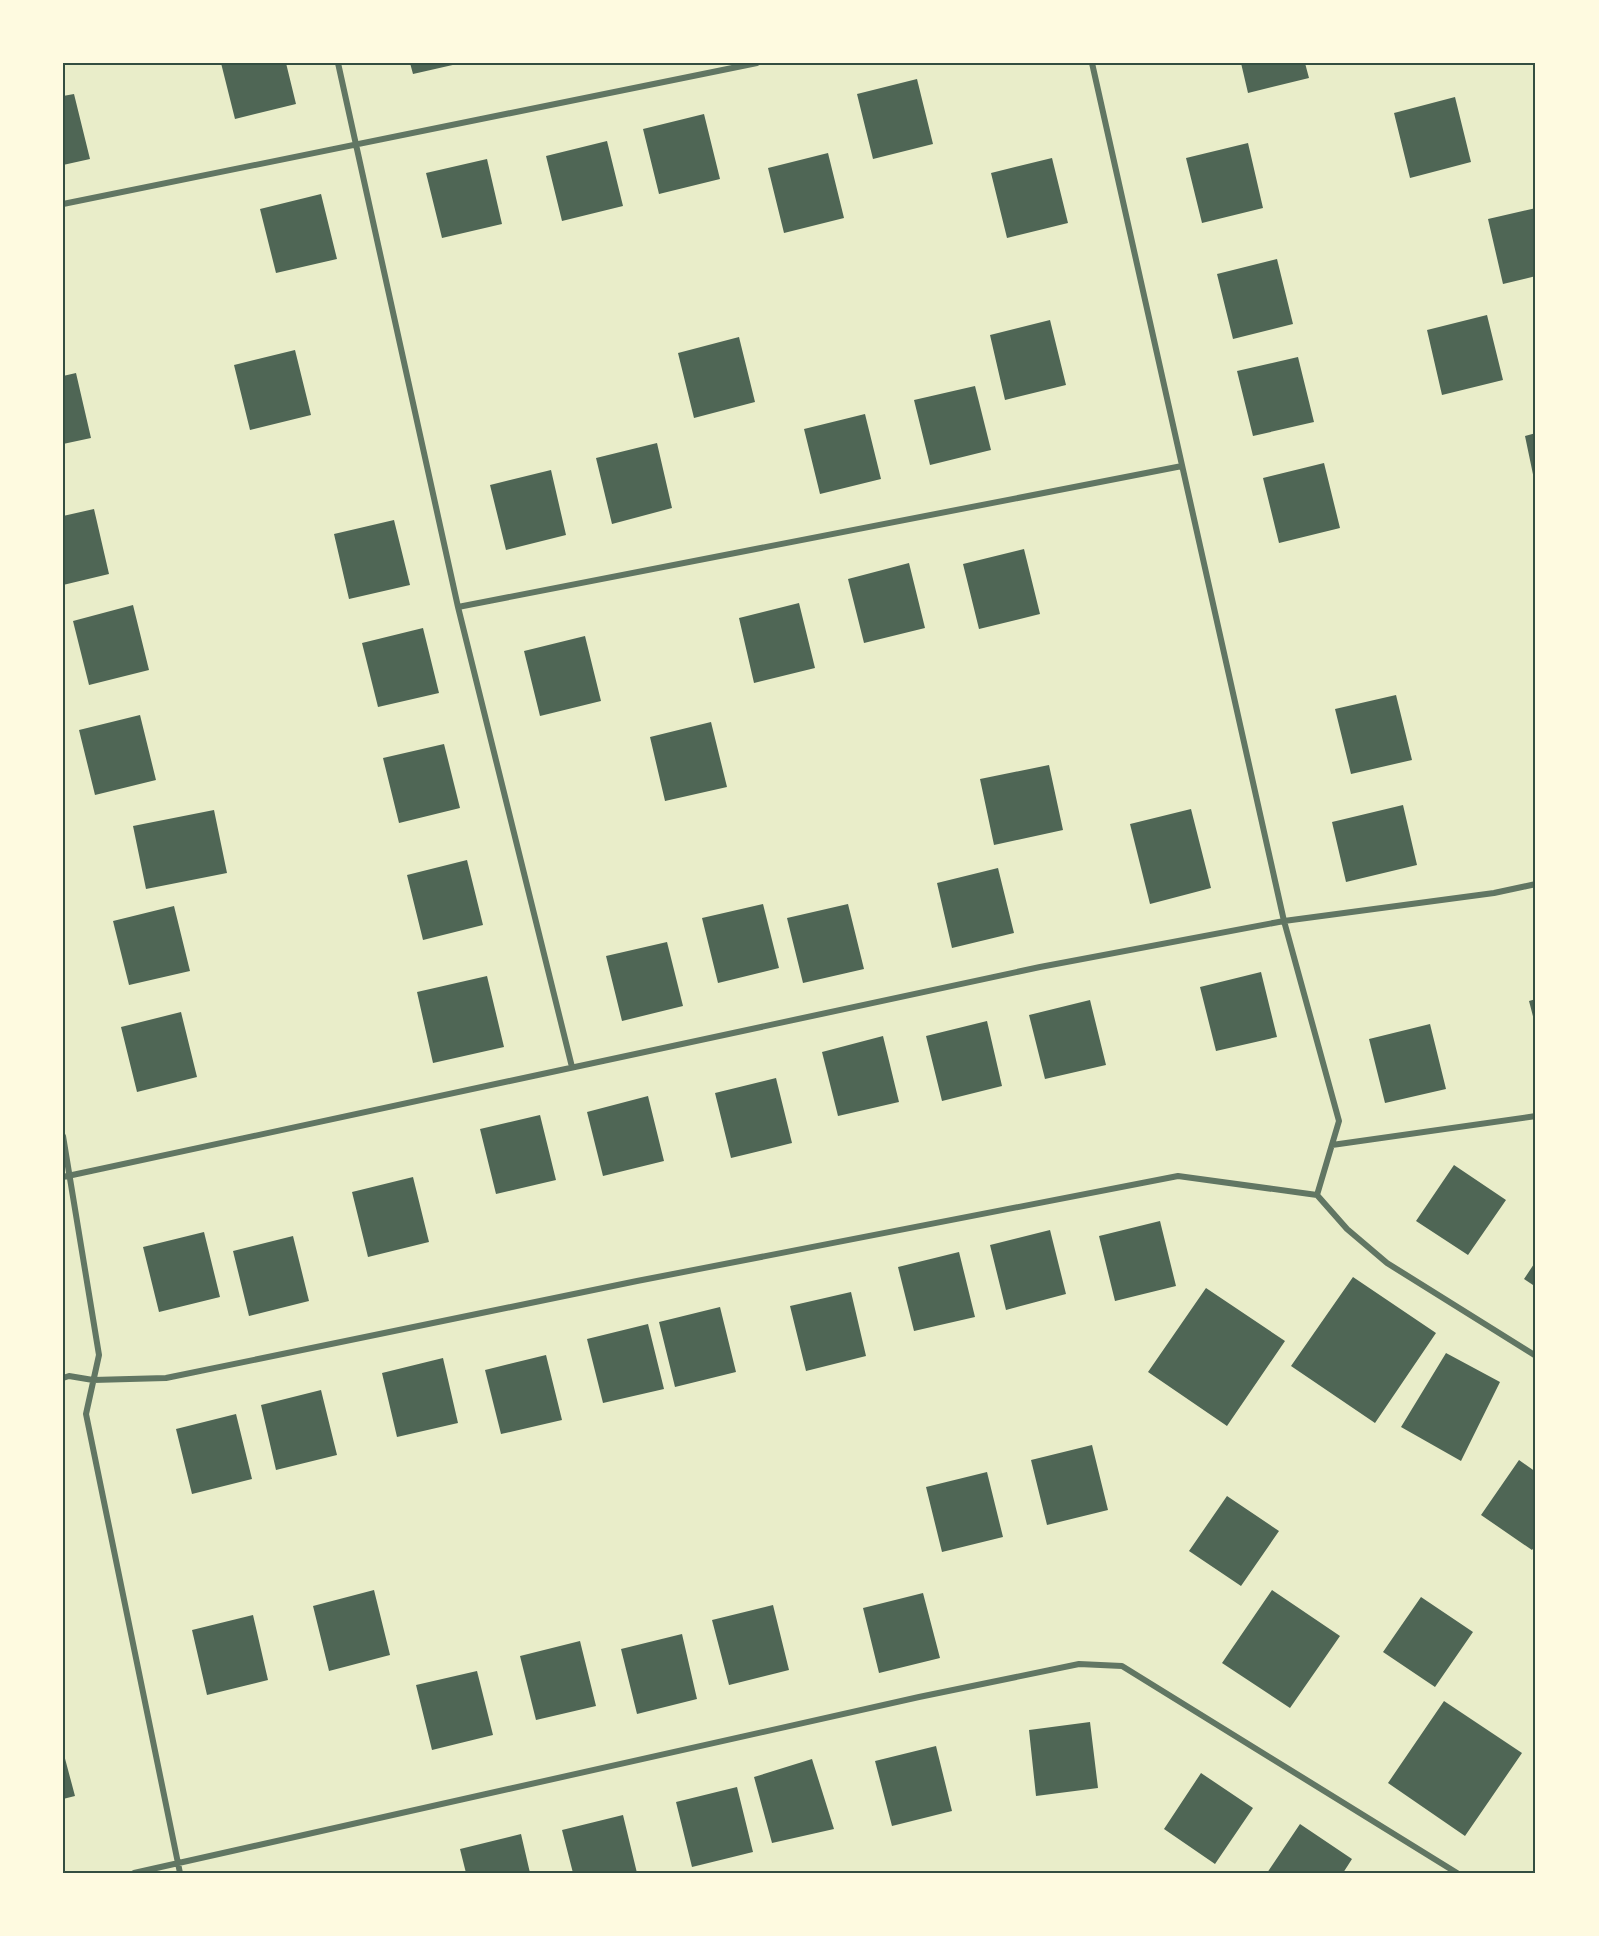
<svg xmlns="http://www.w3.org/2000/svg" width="1599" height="1936" viewBox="0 0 1599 1936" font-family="Manrope,sans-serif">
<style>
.building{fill:#4f6655}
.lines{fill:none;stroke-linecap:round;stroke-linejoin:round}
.minor{stroke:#617663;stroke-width:6}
.neatline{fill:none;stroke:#344e41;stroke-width:2}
</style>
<rect width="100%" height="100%" fill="#e9edc9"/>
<path class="building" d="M 221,63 L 286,63 L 296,104 L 235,119 Z
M 410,63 L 456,63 L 457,64 L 413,74 Z
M 1241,63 L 1305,63 L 1309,78 L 1248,93 Z
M 917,79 L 933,144 L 873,159 L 857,94 Z
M 74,94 L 90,159 L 63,165 L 63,96 Z
M 1455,97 L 1471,162 L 1410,178 L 1394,113 Z
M 704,114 L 720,179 L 659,194 L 643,129 Z
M 607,141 L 623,206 L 562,221 L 546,156 Z
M 1248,143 L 1263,208 L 1202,223 L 1186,158 Z
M 828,153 L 844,218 L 784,233 L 768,168 Z
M 1052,158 L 1068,223 L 1007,238 L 991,173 Z
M 487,159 L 502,224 L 442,238 L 426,173 Z
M 321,194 L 337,259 L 276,273 L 260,209 Z
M 1536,208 L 1536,276 L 1503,284 L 1488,219 Z
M 1277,259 L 1293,324 L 1233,339 L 1217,274 Z
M 1487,315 L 1503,380 L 1442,395 L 1427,330 Z
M 1050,320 L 1066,385 L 1005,400 L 990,335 Z
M 739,337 L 755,402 L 694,418 L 678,353 Z
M 295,350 L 311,415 L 250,430 L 234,365 Z
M 1298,357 L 1314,422 L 1253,436 L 1237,371 Z
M 76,373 L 91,438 L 63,444 L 63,376 Z
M 975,386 L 991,450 L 930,465 L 914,400 Z
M 865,414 L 881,479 L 820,494 L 804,429 Z
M 1536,433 L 1536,484 L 1535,484 L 1525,436 Z
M 657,443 L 672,508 L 612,524 L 596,458 Z
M 1324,463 L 1340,528 L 1279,543 L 1263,478 Z
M 551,470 L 566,535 L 506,550 L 490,485 Z
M 94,509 L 109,574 L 63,585 L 63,516 Z
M 394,520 L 410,585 L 349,599 L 334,534 Z
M 1024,549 L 1040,614 L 979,629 L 963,564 Z
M 909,563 L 925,628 L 864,643 L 848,579 Z
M 799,603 L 815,668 L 754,683 L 739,618 Z
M 133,605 L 149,670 L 89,685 L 73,621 Z
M 423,628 L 439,693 L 378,707 L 362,643 Z
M 585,636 L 601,701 L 540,716 L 524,651 Z
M 1396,695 L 1412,760 L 1351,774 L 1335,709 Z
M 140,715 L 156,780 L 95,795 L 79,730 Z
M 711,722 L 727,787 L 665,801 L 650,737 Z
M 444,744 L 460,808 L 399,823 L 383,758 Z
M 1049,765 L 1063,830 L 994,845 L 980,779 Z
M 1403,805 L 1417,865 L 1346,882 L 1332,822 Z
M 1191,809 L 1211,888 L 1150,904 L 1130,824 Z
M 214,810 L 227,873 L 146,889 L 133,826 Z
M 467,860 L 483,925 L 423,940 L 407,875 Z
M 998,868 L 1014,933 L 952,948 L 937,883 Z
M 763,904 L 779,968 L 718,983 L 702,918 Z
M 848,904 L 864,969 L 803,983 L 787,918 Z
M 174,906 L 190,971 L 129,985 L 113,921 Z
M 667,942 L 683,1006 L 622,1021 L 606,956 Z
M 1261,972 L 1277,1037 L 1216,1051 L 1200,987 Z
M 487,976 L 504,1047 L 433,1063 L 417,992 Z
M 1536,999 L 1536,1024 L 1535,1024 L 1529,1001 Z
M 1090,1000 L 1106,1065 L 1045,1079 L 1029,1015 Z
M 181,1012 L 197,1077 L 137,1092 L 121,1027 Z
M 987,1021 L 1002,1086 L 942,1101 L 926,1036 Z
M 1430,1024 L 1446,1089 L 1385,1103 L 1369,1039 Z
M 883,1036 L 899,1102 L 838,1116 L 822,1052 Z
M 776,1078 L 792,1143 L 731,1158 L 715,1093 Z
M 648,1096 L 664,1161 L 603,1176 L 587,1112 Z
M 540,1115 L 556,1180 L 496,1194 L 480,1129 Z
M 1454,1165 L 1506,1200 L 1468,1255 L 1416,1221 Z
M 413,1177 L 429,1242 L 368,1257 L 352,1192 Z
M 1160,1221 L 1176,1286 L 1115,1301 L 1099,1236 Z
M 1050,1230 L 1066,1294 L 1006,1310 L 990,1245 Z
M 204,1232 L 220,1297 L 159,1312 L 143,1247 Z
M 293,1236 L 309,1301 L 249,1316 L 233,1251 Z
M 959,1252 L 975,1317 L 914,1331 L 898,1267 Z
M 1536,1261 L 1536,1287 L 1524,1279 Z
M 1353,1277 L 1436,1333 L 1375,1423 L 1291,1366 Z
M 1206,1288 L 1285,1341 L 1227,1426 L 1148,1372 Z
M 851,1292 L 866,1356 L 806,1371 L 790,1306 Z
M 720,1307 L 736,1372 L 675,1387 L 659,1322 Z
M 648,1324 L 664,1389 L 603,1403 L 587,1339 Z
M 1446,1353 L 1500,1382 L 1461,1461 L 1401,1427 Z
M 546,1355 L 562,1420 L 501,1434 L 485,1370 Z
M 443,1358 L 458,1423 L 397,1437 L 382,1373 Z
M 321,1390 L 337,1455 L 276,1470 L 261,1405 Z
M 236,1414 L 252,1479 L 192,1494 L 176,1429 Z
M 1092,1445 L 1108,1510 L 1047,1525 L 1031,1460 Z
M 1519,1460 L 1536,1472 L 1536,1545 L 1532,1550 L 1481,1515 Z
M 987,1472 L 1003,1537 L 942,1552 L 926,1487 Z
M 1227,1496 L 1279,1531 L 1241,1586 L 1189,1551 Z
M 374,1590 L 390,1655 L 329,1671 L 313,1606 Z
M 1272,1590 L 1340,1636 L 1290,1708 L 1222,1663 Z
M 923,1593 L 940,1658 L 879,1673 L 863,1608 Z
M 1421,1597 L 1473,1632 L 1435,1687 L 1383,1652 Z
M 773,1605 L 789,1670 L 729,1685 L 712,1620 Z
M 253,1615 L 268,1680 L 207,1695 L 192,1630 Z
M 682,1634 L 697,1699 L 637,1714 L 621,1649 Z
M 580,1641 L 596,1706 L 536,1720 L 520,1656 Z
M 477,1671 L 493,1735 L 432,1750 L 416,1685 Z
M 1444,1701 L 1522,1753 L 1465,1836 L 1388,1783 Z
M 1090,1722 L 1098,1788 L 1036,1796 L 1029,1730 Z
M 936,1746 L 952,1811 L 892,1826 L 875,1761 Z
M 63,1751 L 75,1796 L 63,1799 Z
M 812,1759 L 834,1829 L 772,1843 L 754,1777 Z
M 1201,1773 L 1253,1808 L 1215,1864 L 1164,1829 Z
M 737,1787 L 753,1852 L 692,1867 L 676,1802 Z
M 623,1815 L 637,1873 L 573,1873 L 562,1830 Z
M 1300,1824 L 1352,1859 L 1343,1873 L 1267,1873 Z
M 521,1834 L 530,1873 L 466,1873 L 460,1849 Z"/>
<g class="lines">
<path class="minor" d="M 338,63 L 458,607 L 572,1067
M 1092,63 L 1284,921 L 1339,1121 L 1317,1195
M 63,204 L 757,63
M 458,607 L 1182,466
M 63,1136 L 99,1355 L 86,1414 L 180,1873
M 1332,1145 L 1536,1116
M 63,1177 L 1040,967 L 1284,921 L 1494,893 L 1536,884
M 1317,1195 L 1347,1229 L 1387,1263 L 1536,1356
M 63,1378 L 69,1376 L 93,1380 L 166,1378 L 637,1281 L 1178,1176 L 1317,1195
M 134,1873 L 919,1697 L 1079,1664 L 1122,1666 L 1457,1873"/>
</g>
<rect width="1599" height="1936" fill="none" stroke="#fefae0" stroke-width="129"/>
<rect x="64" y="64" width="1470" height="1808" class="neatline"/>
</svg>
